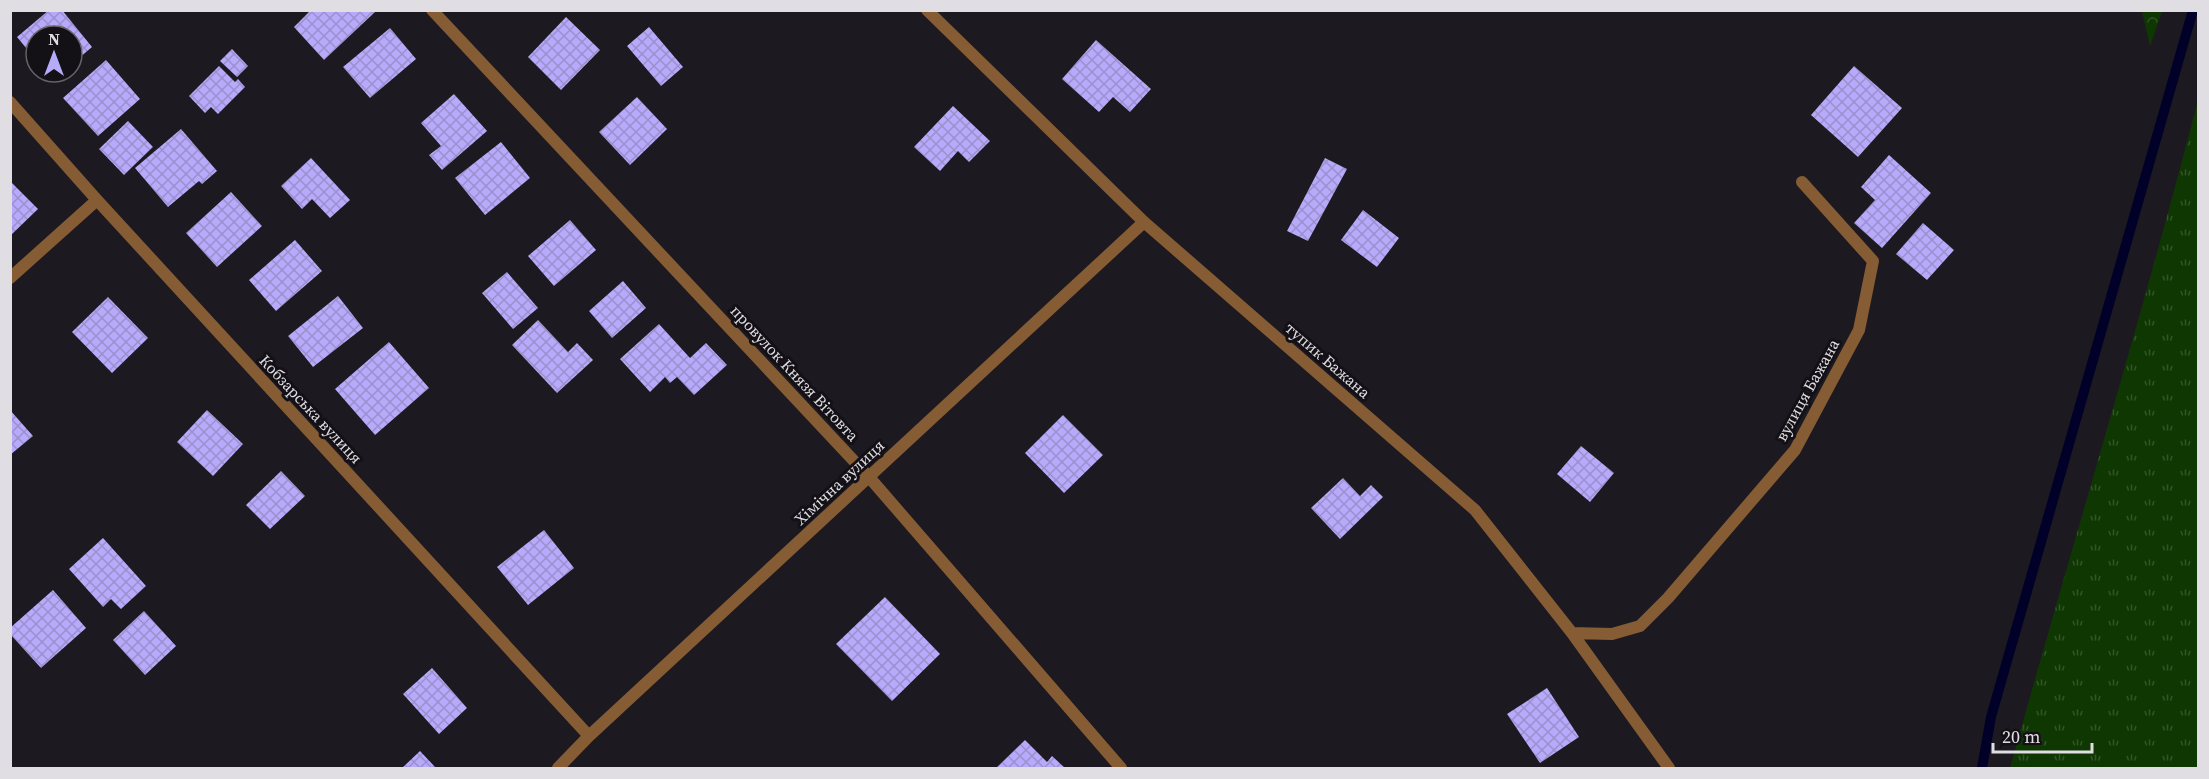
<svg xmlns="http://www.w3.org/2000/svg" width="2209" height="779" viewBox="0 0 2209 779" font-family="'Source Serif 4',serif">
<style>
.grass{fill:url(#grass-tufts)}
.forest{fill:url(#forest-crowns)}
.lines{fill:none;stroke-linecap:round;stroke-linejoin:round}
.stream{stroke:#000029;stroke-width:10}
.building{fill:url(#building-cross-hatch)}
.street{stroke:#855c33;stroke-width:12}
.labels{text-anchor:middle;stroke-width:6;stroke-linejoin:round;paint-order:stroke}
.street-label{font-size:16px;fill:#e0dee2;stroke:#131016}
</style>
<defs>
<pattern id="grass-tufts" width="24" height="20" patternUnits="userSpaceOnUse" patternTransform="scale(1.5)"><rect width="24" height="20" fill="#0f3702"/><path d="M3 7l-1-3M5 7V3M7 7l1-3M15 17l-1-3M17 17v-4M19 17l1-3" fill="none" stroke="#325427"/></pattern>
<pattern id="forest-crowns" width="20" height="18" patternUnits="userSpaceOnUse" patternTransform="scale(1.5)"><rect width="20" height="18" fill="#0f3702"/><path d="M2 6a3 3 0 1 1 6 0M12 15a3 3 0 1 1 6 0" fill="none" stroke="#325427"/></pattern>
<pattern id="building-cross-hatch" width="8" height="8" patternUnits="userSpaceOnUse" patternTransform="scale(1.5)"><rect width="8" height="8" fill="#b7aafb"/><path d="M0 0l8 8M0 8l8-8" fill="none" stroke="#9a90cd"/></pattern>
</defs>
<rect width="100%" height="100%" fill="#1d1920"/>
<path class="grass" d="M 2198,100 L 2198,768 L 2010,768 C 2072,545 2140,324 2198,100 Z"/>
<path class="forest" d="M 2142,11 L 2162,11 L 2150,46 Z"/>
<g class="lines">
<path class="stream" d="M 1982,768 L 1991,717 L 2193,10"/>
</g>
<path class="building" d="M 49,10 L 62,10 L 92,47 L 72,64 L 72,36 L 36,36 L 36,60 L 17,37 Z
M 311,10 L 373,10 L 375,12 L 324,60 L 294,27 Z
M 566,17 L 600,50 L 561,90 L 528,57 Z
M 649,27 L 683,67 L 661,86 L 627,46 Z
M 390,28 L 416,59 L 370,98 L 343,67 Z
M 1096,40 L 1151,89 L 1130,112 L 1113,97 L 1099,112 L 1062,79 Z
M 232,49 L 248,66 L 237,77 L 220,61 Z
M 106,60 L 140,99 L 98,136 L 63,98 Z
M 219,66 L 235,82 L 238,79 L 245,87 L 218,114 L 211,107 L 205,113 L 189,96 Z
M 1854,66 L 1902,108 L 1858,157 L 1811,115 Z
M 46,72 L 62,72 L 53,80 Z
M 454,94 L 487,131 L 442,170 L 429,155 L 441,146 L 421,123 Z
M 637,97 L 667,129 L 630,165 L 599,132 Z
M 953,106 L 990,141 L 969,162 L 958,151 L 940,171 L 914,147 Z
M 128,121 L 153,147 L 124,175 L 99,149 Z
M 181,129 L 217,171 L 202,184 L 199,181 L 168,207 L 135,168 Z
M 501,142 L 530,178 L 485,215 L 455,178 Z
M 1889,155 L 1931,193 L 1882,248 L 1854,223 L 1875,200 L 1861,187 Z
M 311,158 L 350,200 L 330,218 L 312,199 L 302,209 L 281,186 Z
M 1325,158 L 1347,169 L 1308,241 L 1287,231 Z
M 10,181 L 38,209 L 10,236 Z
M 231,192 L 262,226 L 217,267 L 186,233 Z
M 1363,210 L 1399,238 L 1377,267 L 1341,240 Z
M 570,220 L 596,250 L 554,286 L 528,256 Z
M 1923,223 L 1954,250 L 1927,280 L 1896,254 Z
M 295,240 L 322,271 L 276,311 L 249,280 Z
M 507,272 L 538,308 L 513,329 L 482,293 Z
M 623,281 L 646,308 L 612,338 L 589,311 Z
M 338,296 L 363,328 L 313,367 L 288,336 Z
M 108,297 L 148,338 L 112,373 L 72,332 Z
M 538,320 L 568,352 L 577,343 L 593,360 L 557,393 L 512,345 Z
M 659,324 L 690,358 L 706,343 L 727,365 L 694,395 L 677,377 L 670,383 L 665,377 L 650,392 L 620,359 Z
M 389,342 L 429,388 L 375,435 L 335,389 Z
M 10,410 L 33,436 L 10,455 Z
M 207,410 L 243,444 L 213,476 L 177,442 Z
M 1063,415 L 1103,455 L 1064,493 L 1025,453 Z
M 1581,446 L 1614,473 L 1590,502 L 1557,474 Z
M 281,471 L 305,496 L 270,529 L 246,505 Z
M 1343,478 L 1360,496 L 1371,485 L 1383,497 L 1340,539 L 1311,508 Z
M 544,530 L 574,568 L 528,605 L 497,567 Z
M 103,538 L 146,586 L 121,609 L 111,599 L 103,607 L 69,569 Z
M 53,590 L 86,628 L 41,668 L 10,634 L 10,628 Z
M 885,597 L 940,654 L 892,701 L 836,644 Z
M 144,611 L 176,646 L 145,675 L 113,640 Z
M 432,668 L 467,708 L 439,734 L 403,694 Z
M 1547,688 L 1579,737 L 1540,763 L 1507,714 Z
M 1025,740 L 1047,762 L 1052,756 L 1065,768 L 996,768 Z
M 420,751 L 436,768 L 402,768 Z"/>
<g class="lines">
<path class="street" d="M 432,10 L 869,477 L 1121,768
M 927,10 L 1144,222 L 1475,510 L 1572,633 L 1669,768
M 10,102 L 97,200 L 589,736
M 10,278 L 97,200
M 1572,633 L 1612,634 L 1640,626 L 1668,598 L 1795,450 L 1859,330 L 1873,261 L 1802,182
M 558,768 L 589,736 L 1144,222"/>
</g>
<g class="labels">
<g class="street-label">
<text transform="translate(1328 360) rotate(41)" y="6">тупик Бажана</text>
<text transform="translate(795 373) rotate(47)" y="6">провулок Князя Вітовта</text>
<text transform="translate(1807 390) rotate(-61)" y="6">вулиця Бажана</text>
<text transform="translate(311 409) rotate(47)" y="6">Кобзарська вулиця</text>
<text transform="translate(839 482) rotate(-43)" y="6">Хімічна вулиця</text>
</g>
</g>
<rect width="2209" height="779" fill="none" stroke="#e0dee2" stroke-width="24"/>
<g transform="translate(54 54)"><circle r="28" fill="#131016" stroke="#656268" stroke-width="1.5"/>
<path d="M0-4.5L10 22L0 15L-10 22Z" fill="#b4acf9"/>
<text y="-9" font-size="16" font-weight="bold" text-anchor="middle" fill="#e0dee2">N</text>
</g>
<path d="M1993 743v9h99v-9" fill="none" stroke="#e0dee2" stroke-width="3"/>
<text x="2002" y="743" font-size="18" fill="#e0dee2" stroke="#131016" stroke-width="4.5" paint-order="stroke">20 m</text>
</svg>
